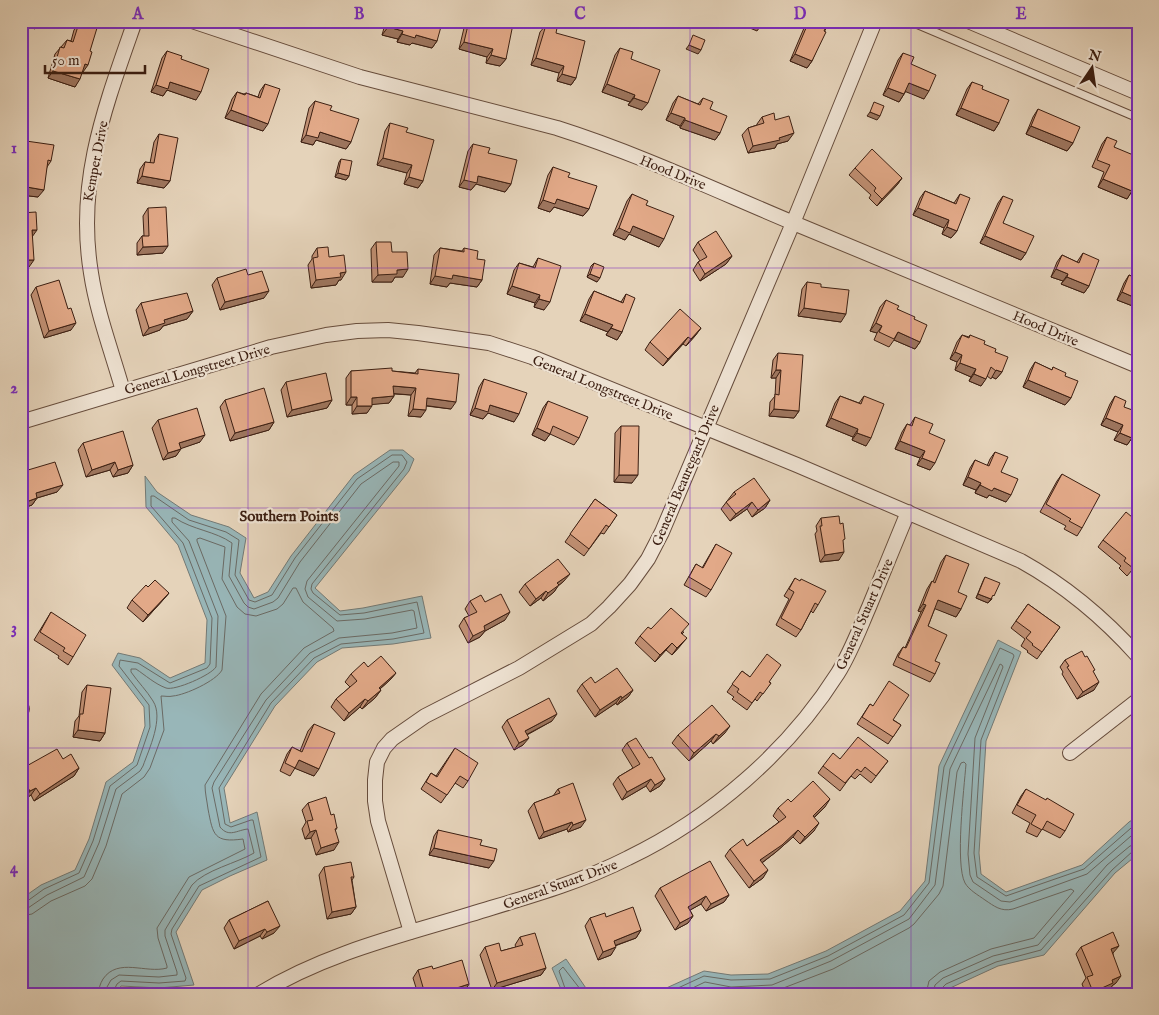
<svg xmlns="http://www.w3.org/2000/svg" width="1159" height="1015" viewBox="0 0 1159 1015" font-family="'IM FELL English',serif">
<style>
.water{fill:#98b6b8;stroke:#737a76}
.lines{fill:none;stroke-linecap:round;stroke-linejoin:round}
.shore{stroke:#6a6a65;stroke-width:1}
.service-casing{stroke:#664c3c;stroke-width:9}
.minor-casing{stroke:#664c3c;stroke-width:16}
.service{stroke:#eee2d2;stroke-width:7}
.minor{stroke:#eee2d2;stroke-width:14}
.wall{fill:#c29175;stroke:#3c1f12}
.shaded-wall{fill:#9e765f;stroke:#3c1f12}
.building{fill:#e2a988;stroke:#3c1f12}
.grid{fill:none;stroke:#7b2cbf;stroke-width:1;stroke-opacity:0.55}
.labels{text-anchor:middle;stroke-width:4.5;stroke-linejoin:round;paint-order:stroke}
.street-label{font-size:14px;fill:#3c1f12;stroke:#eee2d2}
.neighbourhood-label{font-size:15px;font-weight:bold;fill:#3c1f12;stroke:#eee2d2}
.neatline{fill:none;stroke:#7b2cbf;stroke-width:2}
.grid-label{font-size:16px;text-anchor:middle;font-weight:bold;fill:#7b2cbf}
</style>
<rect width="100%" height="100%" fill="#e5d3ba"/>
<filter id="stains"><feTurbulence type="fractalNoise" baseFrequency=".004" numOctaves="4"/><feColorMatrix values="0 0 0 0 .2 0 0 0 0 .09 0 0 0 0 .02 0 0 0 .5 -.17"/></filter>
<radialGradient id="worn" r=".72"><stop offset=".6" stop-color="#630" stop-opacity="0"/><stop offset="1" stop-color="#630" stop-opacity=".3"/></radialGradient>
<path class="water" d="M 390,450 L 403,450 L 414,459 L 409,471 L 315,588 L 340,611 L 363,608 L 422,596 L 431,638 L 393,644 L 342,648 L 317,662 L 275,706 L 224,788 L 230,823 L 257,812 L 267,860 L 230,876 L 202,890 L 176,932 L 194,985 L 159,988 L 121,986 L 116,994 L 21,994 L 21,899 L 41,885 L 75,870 L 89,839 L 106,782 L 133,762 L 145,726 L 144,707 L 112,665 L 118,653 L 140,658 L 170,678 L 205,663 L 207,620 L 178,545 L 146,507 L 145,476 L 157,492 L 191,515 L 229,527 L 246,538 L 240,573 L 254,598 L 268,592 L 291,556 L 354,475 Z
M 998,640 L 1021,652 L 986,741 L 979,853 L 981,874 L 1006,892 L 1082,865 L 1129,822 L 1138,816 L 1138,854 L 1115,873 L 1044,955 L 998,966 L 948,989 L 942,994 L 653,994 L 704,971 L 731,975 L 768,974 L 826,951 L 900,911 L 925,881 L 939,766 Z
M 566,959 L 590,994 L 563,994 L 552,968 Z"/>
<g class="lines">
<path class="shore" d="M 21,903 L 26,902 L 44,889 L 79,873 L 93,841 L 110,786 L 137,765 L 150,727 L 149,705 L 119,666 L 120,660 L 138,663 L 170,683 L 207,668 L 210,664 L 212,618 L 183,543 L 151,506 L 151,496 L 154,496 L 189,520 L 226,532 L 239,540 L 235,575 L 249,600 L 255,602 L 272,595 L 295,558 L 357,479 L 392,455 L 402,455 L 407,462 L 404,469 L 312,584 L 311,589 L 313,593 L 340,615 L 364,613 L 417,602 L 424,633 L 393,639 L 341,644 L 314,658 L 271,703 L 219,788 L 225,824 L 231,827 L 251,820 L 253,820 L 261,857 L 199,886 L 172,929 L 171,934 L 186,978 L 185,981 L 159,983 L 121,981 L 117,984 L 112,994
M 21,909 L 28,908 L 47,895 L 84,877 L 99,843 L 116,789 L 140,771 L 143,766 C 149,749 164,718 153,701 C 147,691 138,682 131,672 L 131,669 L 136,669 C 145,675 155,684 166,688 C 175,691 211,675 216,667 L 218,616 L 189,541 L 172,522 L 172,518 L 175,518 C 193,530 215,531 232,543 L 229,576 L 244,603 L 248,607 L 254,609 L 273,602 L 278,598 L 300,562 L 361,484 L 393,462 L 399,462 L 399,466 L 307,581 L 305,589 L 308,597 L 337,621 L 365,619 L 412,610 L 414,611 L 417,628 L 392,633 L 339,638 L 310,653 L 266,700 L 214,782 L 212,788 L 220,827 C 229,838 237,830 248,829 L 254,853 C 237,863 205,870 192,885 L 165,930 L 165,936 L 177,972 L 177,975 L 159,977 L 119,975 L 111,980 L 107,987 L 106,994
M 21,916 L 32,914 L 51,901 L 85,886 L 92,879 L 106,846 L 122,794 L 144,777 L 150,768 L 164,730 L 161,696 C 165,696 169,697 173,696 C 185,695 216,681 222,670 L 226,616 L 197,541 L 197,539 L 200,538 L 225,547 L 222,579 L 237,607 L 245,614 L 256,616 L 277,609 L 283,604 L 293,588 L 296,588 L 303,602 L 333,628 L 334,631 L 304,648 L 261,694 L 205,785 C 205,793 207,801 208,809 C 213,835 214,843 243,839 L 245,849 L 189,877 L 157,928 L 158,938 L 167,966 L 167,968 C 146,974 118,957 103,979 C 100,984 99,988 98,994
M 567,994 L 559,971 L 563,967 L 584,994
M 665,994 L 704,976 L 731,980 L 770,979 L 828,956 L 904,915 L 929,883 L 944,767 L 1000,648 L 1013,654 L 1014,656 L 981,740 L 974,853 L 977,877 L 1006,896 L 1084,869 L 1138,822
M 680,994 L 705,982 L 731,987 L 772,985 L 831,961 L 909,919 L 935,885 L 950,769 L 1000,664 L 1002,665 L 1003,667 L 975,738 L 968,854 L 970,875 L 973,882 L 1001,901 L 1010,902 L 1087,874 L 1138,830
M 746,994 L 773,992 L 833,969 L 909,928 L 914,924 L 939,894 L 943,886 L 957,772 L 961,763 L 964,762 L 966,764 C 964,789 955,864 965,883 C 969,890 978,895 985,900 C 994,906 1001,912 1013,909 L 1071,889 L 1074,891 L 1034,938 L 991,949 L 940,972 L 929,981 L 926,994
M 933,994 L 935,985 L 943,978 L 993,956 L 1038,945 L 1107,865 L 1130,846 L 1138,844
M 940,994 L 941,989 L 946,984 L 996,962 L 1041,950 L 1112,870 L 1133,851 L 1138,850"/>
<defs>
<path id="service" d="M 909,21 L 1138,118"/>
<path id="minor" d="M 192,21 L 360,77 L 557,128 C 639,154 717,191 796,224 C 910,271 1024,318 1138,366
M 968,21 L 1138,93
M 123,391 C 112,352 97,313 91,273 C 76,181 105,107 135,21
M 21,422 L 271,347 L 326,335 L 357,331 L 388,330 L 418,333 L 489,343 L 532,357 L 797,465 L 1021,561 C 1066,586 1103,617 1138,656
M 21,709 L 22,709
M 1070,753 L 1138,700
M 411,932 L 378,821 L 375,801 L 375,780 L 377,762 L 384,748 L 392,739 L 425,716 L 519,668 L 591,624 L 609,607 L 630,584 L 648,559 L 662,532 L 793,223 L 875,21
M 259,994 C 331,950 412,933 491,908 C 538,894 585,880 628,858 C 711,818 788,752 838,673 C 851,652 859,630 869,607 C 882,575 895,544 908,512"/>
</defs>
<use href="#service" class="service-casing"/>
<use href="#minor" class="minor-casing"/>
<use href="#service" class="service"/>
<use href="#minor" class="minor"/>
</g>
<path class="wall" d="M 386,21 L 434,21 L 437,41 L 432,48 L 412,43 L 410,45 L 397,42 L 398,39 L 382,35 Z
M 469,21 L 497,28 L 501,21 L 506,59 L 500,66 L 486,63 L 487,57 L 459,49 L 464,28 Z
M 807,21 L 829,21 L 812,61 L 807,68 L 790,61 Z
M 79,23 L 83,72 L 82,72 L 75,87 L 48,78 L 55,54 L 67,40 L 71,41 L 74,30 Z
M 546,25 L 556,33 L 576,78 L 571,85 L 557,81 L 559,73 L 531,65 L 540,32 Z
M 620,48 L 631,59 L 642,110 L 628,105 L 630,102 L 602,92 L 615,55 Z
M 167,51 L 181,59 L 196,100 L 167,90 L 163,96 L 151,92 L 162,58 Z
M 903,53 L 911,64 L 924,99 L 906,91 L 899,102 L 883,95 L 898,60 Z
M 972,82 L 982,89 L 999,123 L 994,131 L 956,115 L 967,89 Z
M 265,84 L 263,131 L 225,118 L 232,99 L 237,92 L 244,94 L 246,93 L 258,97 L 260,91 Z
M 678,96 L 698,104 L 703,98 L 710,109 L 720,133 L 715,140 L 680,128 L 680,126 L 666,120 L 673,103 Z
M 315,101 L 330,110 L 351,142 L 346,149 L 316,140 L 313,145 L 301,142 L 309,108 Z
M 1038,109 L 1073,143 L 1067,151 L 1026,134 L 1033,117 Z
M 762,117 L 775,120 L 788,141 L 777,144 L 775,148 L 748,153 L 742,135 L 748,128 L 757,125 L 757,124 Z
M 390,123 L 423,181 L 418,188 L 404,184 L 407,173 L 377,165 L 385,131 Z
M 159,134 L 170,181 L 164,188 L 137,183 L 140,169 L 145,162 L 150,163 L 154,142 Z
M 1107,137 L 1114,147 L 1132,191 L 1127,199 L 1098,187 L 1104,172 L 1092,167 L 1102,144 Z
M 26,141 L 51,161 L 47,167 L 38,197 L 21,195 L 21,148 Z
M 473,144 L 488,153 L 511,184 L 505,192 L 476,184 L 471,190 L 459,187 L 468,151 Z
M 341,159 L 349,176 L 346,180 L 335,177 L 339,162 Z
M 553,167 L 568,177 L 589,209 L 583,216 L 554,207 L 550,212 L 538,208 L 548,175 Z
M 855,168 L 902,178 L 897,185 L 877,206 L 869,198 L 871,195 L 849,175 Z
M 925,191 L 954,203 L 960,194 L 957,231 L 951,238 L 942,234 L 944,228 L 913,215 L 920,198 Z
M 632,194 L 646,205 L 659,247 L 629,234 L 625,240 L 613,235 L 627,201 Z
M 1003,196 L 1003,223 L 1026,253 L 1021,260 L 980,243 L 998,203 Z
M 148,208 L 163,253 L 137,255 L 137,243 L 142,236 L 144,236 L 143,216 Z
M 376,242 L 392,252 L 403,277 L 395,277 L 392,282 L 372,282 L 371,249 Z
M 698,242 L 732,256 L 726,264 L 700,281 L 693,270 L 698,262 L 700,261 L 693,250 Z
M 317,248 L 329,257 L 341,280 L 339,280 L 336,285 L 311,288 L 308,265 L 312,259 L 312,256 Z
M 440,248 L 462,251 L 464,248 L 477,259 L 482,280 L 477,287 L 450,283 L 447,287 L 430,284 L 434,255 Z
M 1083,253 L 1089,286 L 1084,293 L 1061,284 L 1063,281 L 1051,277 L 1057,262 L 1062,255 L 1077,262 Z
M 538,258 L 544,310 L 534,307 L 535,303 L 507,294 L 514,270 L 519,263 L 533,267 Z
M 594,263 L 597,282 L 587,277 L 591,266 Z
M 248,275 L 264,298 L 220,310 L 212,285 L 217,278 Z
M 1129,275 L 1138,279 L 1138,308 L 1117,300 L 1124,283 Z
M 807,282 L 821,287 L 841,322 L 798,316 L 802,289 Z
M 36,287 L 71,330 L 44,338 L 31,295 Z
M 594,291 L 621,302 L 626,294 L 622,332 L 617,340 L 606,335 L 608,332 L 580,321 L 589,299 Z
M 886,300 L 897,309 L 914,319 L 920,342 L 915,349 L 894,340 L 889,347 L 874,340 L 877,333 L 870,331 L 880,307 Z
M 141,303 L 193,311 L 187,319 L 163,326 L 160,330 L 143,336 L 136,310 Z
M 701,328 L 695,336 L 686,346 L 683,344 L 663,366 L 645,350 L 650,342 Z
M 962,335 L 969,337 L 970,335 L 995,352 L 1002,372 L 996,379 L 992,377 L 991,379 L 987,376 L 981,386 L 969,381 L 971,377 L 955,370 L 957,362 L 950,359 L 957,342 Z
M 778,353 L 799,411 L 794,418 L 769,416 L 770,402 L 775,396 L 776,378 L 771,378 L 773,360 Z
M 1035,362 L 1052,370 L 1053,367 L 1065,376 L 1071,398 L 1065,405 L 1023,387 L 1030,370 Z
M 418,369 L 451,409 L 426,406 L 421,417 L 408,416 L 411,395 L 394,394 L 394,396 L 389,403 L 372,404 L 367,413 L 352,414 L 352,405 L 346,405 L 346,378 L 351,371 L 392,371 L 415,373 Z
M 484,379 L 514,422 L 488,413 L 483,419 L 470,415 L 479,387 Z
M 286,382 L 332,400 L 327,408 L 287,417 L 281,390 Z
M 840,396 L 859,403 L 864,396 L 866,446 L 852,440 L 853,437 L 826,426 L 835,403 Z
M 1115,396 L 1132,438 L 1127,445 L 1114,440 L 1118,432 L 1101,425 L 1110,404 Z
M 225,400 L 274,422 L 269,430 L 230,441 L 220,407 Z
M 548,401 L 579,438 L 574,445 L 550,434 L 545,441 L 532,435 L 543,408 Z
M 915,417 L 929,433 L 930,470 L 917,465 L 920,458 L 895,449 L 902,432 L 907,424 L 910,425 Z
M 158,420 L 200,442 L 181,448 L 176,456 L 163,460 L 152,428 Z
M 621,426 L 632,483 L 614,482 L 615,433 Z
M 83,443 L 133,465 L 128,473 L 113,477 L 110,470 L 86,477 L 78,450 Z
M 995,452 L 1001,472 L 1006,502 L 989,495 L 987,498 L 975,493 L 976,490 L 963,485 L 970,468 L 975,460 L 987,466 L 990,459 Z
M 21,463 L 28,470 L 57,492 L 37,498 L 32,505 L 21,509 Z
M 1062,474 L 1082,528 L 1077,536 L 1064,529 L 1066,526 L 1040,512 L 1057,481 Z
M 734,492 L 770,500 L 765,508 L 752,517 L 747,509 L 730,521 L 721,509 Z
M 595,499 L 617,515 L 604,534 L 601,533 L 584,556 L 565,542 Z
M 821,518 L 843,543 L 839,560 L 820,562 L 815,534 L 817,531 L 816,526 Z
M 1103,540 L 1138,563 L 1127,576 L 1119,568 L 1121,566 L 1098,547 Z
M 716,544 L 711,590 L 706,597 L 684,585 L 696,564 L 702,568 Z
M 946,555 L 958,592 L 961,609 L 956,617 L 935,608 L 928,626 L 935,661 L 935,674 L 930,682 L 893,665 L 898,654 L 903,647 L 905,648 L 921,612 L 918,611 L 927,589 L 932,581 L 933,582 L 941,562 Z
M 985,577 L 992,599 L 988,603 L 976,598 L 983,581 Z
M 795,578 L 818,605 L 813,613 L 811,611 L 801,630 L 796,637 L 776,625 L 789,599 L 784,596 Z
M 564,581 L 558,586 L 554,592 L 543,601 L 541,598 L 530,606 L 519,592 L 525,584 Z
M 169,593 L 163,600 L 143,622 L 127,608 L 132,600 Z
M 470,601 L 485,602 L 505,620 L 485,631 L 480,637 L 468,643 L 459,626 L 464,618 L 469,616 L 465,609 Z
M 1028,604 L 1060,627 L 1037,659 L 1027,652 L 1028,651 L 1021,646 L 1025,639 L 1011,628 Z
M 51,612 L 73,657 L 68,665 L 58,658 L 59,656 L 34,640 Z
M 651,629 L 684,632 L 682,634 L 681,645 L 672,655 L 666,650 L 655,662 L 635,643 L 640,636 Z
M 1065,660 L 1093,672 L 1094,690 L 1077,699 L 1062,674 L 1063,672 L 1060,667 Z
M 368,667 L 396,673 L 390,680 L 380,689 L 381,690 L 375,698 L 362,709 L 360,707 L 344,721 L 331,707 L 336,699 L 350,687 L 345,682 L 351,674 Z
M 742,671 L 750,677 L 769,682 L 771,683 L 757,701 L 755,699 L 747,710 L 732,699 L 734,697 L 727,692 Z
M 595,683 L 633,690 L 628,697 L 617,705 L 616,703 L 595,717 L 577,691 L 582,684 Z
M 87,685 L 105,733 L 100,741 L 73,737 L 75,721 L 79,716 L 82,692 Z
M 870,704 L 901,725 L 888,744 L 857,724 Z
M 507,720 L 552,721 L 527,735 L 523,745 L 514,750 L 502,727 Z
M 314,724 L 314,776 L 295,768 L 290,776 L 280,771 L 287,754 L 292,747 L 300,751 L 308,731 Z
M 725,733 L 713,744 L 711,741 L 689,761 L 672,743 L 678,735 Z
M 627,743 L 649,758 L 665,779 L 660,786 L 650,792 L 646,786 L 622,800 L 613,784 L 618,777 L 633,768 L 622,750 Z
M 455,748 L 468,781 L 463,788 L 455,783 L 441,803 L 421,789 L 431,773 L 436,776 Z
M 1138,757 L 1138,765 L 1134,761 Z
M 63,759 L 79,768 L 74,776 L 34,801 L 31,795 L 25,799 L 23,795 L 21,797 L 21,770 L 23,768 Z
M 840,759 L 888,761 L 871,783 L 860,774 L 855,779 L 851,776 L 840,791 L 818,773 L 823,766 Z
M 558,789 L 581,827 L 568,832 L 567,829 L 539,839 L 528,811 L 534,803 L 553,796 Z
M 1026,789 L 1065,831 L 1060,838 L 1042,829 L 1037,837 L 1026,832 L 1030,823 L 1012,813 L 1021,796 Z
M 791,802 L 825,807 L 814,818 L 814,831 L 800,844 L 793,837 L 776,852 L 762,863 L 763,878 L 749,888 L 725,856 L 730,849 L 747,846 L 779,822 L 773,816 L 778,808 Z
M 308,803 L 331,815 L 337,828 L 335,831 L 334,850 L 316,855 L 311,838 L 305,839 L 302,829 L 306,822 L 302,810 Z
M 438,830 L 480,845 L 489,868 L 429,855 L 434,836 Z
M 324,867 L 354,877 L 352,880 L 356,907 L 351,914 L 327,919 L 319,875 Z
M 660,888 L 729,895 L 724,902 L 706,911 L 701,904 L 690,910 L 693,916 L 688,923 L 675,930 L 655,896 Z
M 268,901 L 274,933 L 262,939 L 260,936 L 234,949 L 224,928 L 229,920 Z
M 590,918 L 641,930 L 636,938 L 615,946 L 611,955 L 598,960 L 585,926 Z
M 520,937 L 546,968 L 541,975 L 492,990 L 480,955 L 485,947 L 501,951 L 516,947 L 515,945 Z
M 1081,947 L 1113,953 L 1113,954 L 1116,983 L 1113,985 L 1108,991 L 1101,994 L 1086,994 L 1082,984 L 1086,978 L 1076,954 Z
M 418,970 L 469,984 L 464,992 L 457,994 L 418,994 L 413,978 Z"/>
<path class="shaded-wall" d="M 29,21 L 40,21 L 35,29 L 26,26 Z
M 343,21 L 359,21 L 356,26 Z
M 714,21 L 727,21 L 724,26 Z
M 733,21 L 756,21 L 762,24 L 757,31 Z
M 388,27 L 403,31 L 398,39 L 382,35 Z
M 402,34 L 416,35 L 437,41 L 432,48 L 412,43 L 410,45 L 397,42 Z
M 464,42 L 493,49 L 487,57 L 459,49 Z
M 689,45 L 701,50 L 698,54 L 686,49 Z
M 795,54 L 812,61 L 807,68 L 790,61 Z
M 491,55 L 506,59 L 500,66 L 486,63 Z
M 536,58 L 564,66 L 559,73 L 531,65 Z
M 85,64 L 88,65 L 83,72 L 80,71 Z
M 53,71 L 80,79 L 75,87 L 48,78 Z
M 562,74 L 576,78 L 571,85 L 557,81 Z
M 170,82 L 201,92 L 196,100 L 167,90 L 163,96 L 151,92 L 156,85 Z
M 909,83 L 929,91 L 924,99 L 904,91 Z
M 607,84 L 635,95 L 630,102 L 602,92 Z
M 888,88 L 904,94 L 899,102 L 883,95 Z
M 634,98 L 648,103 L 642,110 L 628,105 Z
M 961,108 L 999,123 L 994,131 L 956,115 Z
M 231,110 L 268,124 L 263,131 L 225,118 Z
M 870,112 L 880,116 L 877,120 L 867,116 Z
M 671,113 L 685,118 L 680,126 L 666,120 Z
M 685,120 L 720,133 L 715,140 L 680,128 Z
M 1031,126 L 1073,143 L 1067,151 L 1026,134 Z
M 320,132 L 351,142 L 346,149 L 316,140 L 313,145 L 301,142 L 306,135 Z
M 794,133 L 788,141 L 777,144 L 775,148 L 748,153 L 753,146 Z
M 383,158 L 412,165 L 407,173 L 377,165 Z
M 338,173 L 349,176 L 346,180 L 335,177 Z
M 142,176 L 170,181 L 164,188 L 137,183 Z
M 478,176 L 511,184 L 505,192 L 476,184 L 471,190 L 459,187 L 464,180 Z
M 409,177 L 423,181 L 418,188 L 404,184 Z
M 902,178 L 897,185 L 877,206 L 882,199 Z
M 1103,179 L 1132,191 L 1127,199 L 1098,187 Z
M 21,186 L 44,190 L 38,197 L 21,195 Z
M 557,199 L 589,209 L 583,216 L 554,207 L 550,212 L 538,208 L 543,200 Z
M 918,208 L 949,220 L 944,228 L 913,215 Z
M 633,226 L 664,239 L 659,247 L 629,234 L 625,240 L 613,235 L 619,228 Z
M 947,227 L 957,231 L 951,238 L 942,234 Z
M 32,230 L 37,230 L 32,237 Z
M 985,236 L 1026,253 L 1021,260 L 980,243 Z
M 168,246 L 163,253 L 137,255 L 143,247 Z
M 732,256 L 726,264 L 700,281 L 705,274 Z
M 21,260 L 34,260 L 29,267 L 21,268 Z
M 408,269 L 403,277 L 395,277 L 392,282 L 372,282 L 378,275 L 397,270 Z
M 1056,269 L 1068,274 L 1063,281 L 1051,277 Z
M 346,272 L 341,280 L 339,280 L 336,285 L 311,288 L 316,280 L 340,273 Z
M 590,274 L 600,278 L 597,282 L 587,277 Z
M 453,275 L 482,280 L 477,287 L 450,283 L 447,287 L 430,284 L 435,276 Z
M 1067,277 L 1089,286 L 1084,293 L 1061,284 Z
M 512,286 L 540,295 L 535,303 L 507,294 Z
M 269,291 L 264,298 L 220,310 L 225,302 Z
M 1122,292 L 1138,299 L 1138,308 L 1117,300 Z
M 539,299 L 550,302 L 544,310 L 534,307 Z
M 804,308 L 846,314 L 841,322 L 798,316 Z
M 193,311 L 187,319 L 163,326 L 160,330 L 143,336 L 149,328 L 164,320 Z
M 585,314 L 613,325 L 608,332 L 580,321 Z
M 76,323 L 71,330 L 44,338 L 49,331 Z
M 876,323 L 882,326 L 877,333 L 870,331 Z
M 611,328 L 622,332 L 617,340 L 606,335 Z
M 701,328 L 695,336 L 686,346 L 691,339 Z
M 898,332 L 920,342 L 915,349 L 894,340 Z
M 688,337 L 683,344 L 663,366 L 668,359 Z
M 955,352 L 962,355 L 957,362 L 950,359 Z
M 960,363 L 976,369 L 971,377 L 955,370 Z
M 27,365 L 22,373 L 21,373 L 21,367 Z
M 776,370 L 781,370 L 776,378 L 771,378 Z
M 996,370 L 1002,372 L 996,379 L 992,377 Z
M 974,374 L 986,379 L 981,386 L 969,381 Z
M 1028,380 L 1071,398 L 1065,405 L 1023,387 Z
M 393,386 L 416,388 L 411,395 L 388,393 Z
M 394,396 L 389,403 L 367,405 L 372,398 Z
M 351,397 L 357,397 L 352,405 L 346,405 Z
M 427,398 L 456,402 L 451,409 L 422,405 Z
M 332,400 L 327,408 L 287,417 L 292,410 Z
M 490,405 L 519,414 L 514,422 L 488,413 L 483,419 L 470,415 L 475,408 Z
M 357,406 L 372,406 L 367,413 L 352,414 Z
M 413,409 L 426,410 L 421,417 L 408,416 Z
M 774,409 L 799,411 L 794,418 L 769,416 Z
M 831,418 L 858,429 L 853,437 L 826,426 Z
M 1106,418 L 1123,425 L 1118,432 L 1101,425 Z
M 274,422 L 269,430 L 230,441 L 235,433 Z
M 537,428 L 550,434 L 545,441 L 532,435 Z
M 857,433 L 871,438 L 866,446 L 852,440 Z
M 1120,433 L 1132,438 L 1127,445 L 1114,440 Z
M 205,435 L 200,442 L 174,451 L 179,443 Z
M 900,441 L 925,451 L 920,458 L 895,449 Z
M 181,449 L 176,456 L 163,460 L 168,453 Z
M 922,458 L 935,463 L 930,470 L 917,465 Z
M 115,462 L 110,470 L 86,477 L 92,470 Z
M 133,465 L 128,473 L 113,477 L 118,470 Z
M 619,475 L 638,475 L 632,483 L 614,482 Z
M 968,477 L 981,483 L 976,490 L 963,485 Z
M 63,485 L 57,492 L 30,500 L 36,493 Z
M 980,485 L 994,488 L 1011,495 L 1006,502 L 989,495 L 987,498 L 975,493 Z
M 37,498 L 32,505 L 21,509 L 26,502 Z
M 770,500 L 765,508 L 752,517 L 758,510 Z
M 752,502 L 747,509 L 730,521 L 736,514 Z
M 844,552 L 839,560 L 820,562 L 825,555 Z
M 570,574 L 564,581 L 558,586 L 554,592 L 543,601 L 548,593 L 557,583 Z
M 546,591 L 541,598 L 530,606 L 536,599 Z
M 169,593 L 163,600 L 143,622 L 148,615 Z
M 978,594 L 991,599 L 988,603 L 976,598 Z
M 938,600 L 961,609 L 956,617 L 933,608 Z
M 923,604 L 926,605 L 921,612 L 918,611 Z
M 510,612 L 505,620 L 485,631 L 480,637 L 468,643 L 473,636 L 484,626 Z
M 687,638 L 681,645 L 672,655 L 677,648 Z
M 672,643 L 666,650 L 655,662 L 660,655 Z
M 396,673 L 390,680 L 373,695 L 379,688 Z
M 1099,682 L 1094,690 L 1077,699 L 1083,692 Z
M 381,690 L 375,698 L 362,709 L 368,701 Z
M 633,690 L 628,697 L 617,705 L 622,698 Z
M 621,696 L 616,703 L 595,717 L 600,710 Z
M 365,699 L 360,707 L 344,721 L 349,713 Z
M 557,714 L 552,721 L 520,738 L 525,731 Z
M 730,726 L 725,733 L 713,744 L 719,736 Z
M 78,730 L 105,733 L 100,741 L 73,737 Z
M 716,734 L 711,741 L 689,761 L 694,753 Z
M 529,738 L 523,745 L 514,750 L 519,743 Z
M 299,760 L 319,769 L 314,776 L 294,768 Z
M 79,768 L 74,776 L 34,801 L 40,794 Z
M 651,779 L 646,786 L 622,800 L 627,792 Z
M 665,779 L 660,786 L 650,792 L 655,785 Z
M 28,788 L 23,795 L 21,797 L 21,793 Z
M 36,788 L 31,795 L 25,799 L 30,791 Z
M 830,799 L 825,807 L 807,824 L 813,816 Z
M 586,820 L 581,827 L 568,832 L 573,825 Z
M 572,822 L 567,829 L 539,839 L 544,832 Z
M 819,823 L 814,831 L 800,844 L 805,837 Z
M 316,830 L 311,838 L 305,839 L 310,832 Z
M 798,830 L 793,837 L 776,852 L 755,868 L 760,860 Z
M 339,842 L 334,850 L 316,855 L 321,848 Z
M 434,848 L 494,861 L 489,868 L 429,855 Z
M 768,870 L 763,878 L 749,888 L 754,881 Z
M 729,895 L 724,902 L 706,911 L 711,904 Z
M 706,896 L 701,904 L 683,914 L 688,907 Z
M 356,907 L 351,914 L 327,919 L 332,912 Z
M 693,916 L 688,923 L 675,930 L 680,923 Z
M 280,926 L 274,933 L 262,939 L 267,932 Z
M 265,929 L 260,936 L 234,949 L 239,941 Z
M 641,930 L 636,938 L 608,948 L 614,941 Z
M 1119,946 L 1113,953 L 1106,957 L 1111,949 Z
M 616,947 L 611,955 L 598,960 L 603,952 Z
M 546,968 L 541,975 L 492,990 L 497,983 Z
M 1121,976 L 1116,983 L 1113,985 L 1108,991 L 1101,994 L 1092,994 L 1093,992 L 1112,980 Z
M 469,984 L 464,992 L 457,994 L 438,994 Z"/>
<path class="building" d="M 21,21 L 30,21 L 21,48 Z
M 389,21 L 434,21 L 442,23 L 437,41 L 416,35 L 415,38 L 402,34 L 403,31 L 388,27 Z
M 469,21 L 499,28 L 501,21 L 513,24 L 506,59 L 491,55 L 493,49 L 464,42 Z
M 756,21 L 763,21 L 762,24 Z
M 809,21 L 829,21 L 824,31 L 826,32 L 812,61 L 795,54 Z
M 79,23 L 97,28 L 90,51 L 92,52 L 88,65 L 85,64 L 80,79 L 53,71 L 60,47 L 64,48 L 67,40 L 73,42 Z
M 546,25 L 557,28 L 556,33 L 585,41 L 576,78 L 562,74 L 564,66 L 536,58 Z
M 693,35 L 705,40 L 701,50 L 689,45 Z
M 620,48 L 633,52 L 631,59 L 660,70 L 648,103 L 634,98 L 635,95 L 607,84 Z
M 167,51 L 182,56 L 181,59 L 209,69 L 201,92 L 170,82 L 168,89 L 156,85 Z
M 903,53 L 914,57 L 911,64 L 936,75 L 929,91 L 909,83 L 904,94 L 888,88 Z
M 972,82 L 983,86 L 982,89 L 1009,100 L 999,123 L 961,108 Z
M 265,84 L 280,89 L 268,124 L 231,110 L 237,92 L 245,95 L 246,93 L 260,98 Z
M 678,96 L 700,105 L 703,98 L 713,102 L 710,109 L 727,116 L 720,133 L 685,120 L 685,118 L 671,113 Z
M 315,101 L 332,106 L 330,110 L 359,119 L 351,142 L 320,132 L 318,138 L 306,135 Z
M 874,102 L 884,106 L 880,116 L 870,112 Z
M 1038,109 L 1080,127 L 1073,143 L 1031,126 Z
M 774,113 L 775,120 L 789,116 L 794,133 L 779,138 L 780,140 L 753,146 L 748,128 L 764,123 L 762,117 Z
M 390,123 L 408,128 L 406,132 L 434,140 L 423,181 L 409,177 L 412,165 L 383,158 Z
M 159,134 L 178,138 L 170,181 L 142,176 L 145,162 L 154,163 Z
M 1107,137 L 1117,141 L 1114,147 L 1138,157 L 1138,178 L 1132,191 L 1103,179 L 1110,165 L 1097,160 Z
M 26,141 L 54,145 L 51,161 L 48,160 L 44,190 L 21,186 L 21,171 Z
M 473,144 L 490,148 L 488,153 L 517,160 L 511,184 L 478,176 L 477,183 L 464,180 Z
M 872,149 L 902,178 L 882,199 L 874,191 L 876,188 L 855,168 Z
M 341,159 L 352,161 L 349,176 L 338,173 Z
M 553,167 L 570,173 L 568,177 L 597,186 L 589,209 L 557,199 L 555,204 L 543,200 Z
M 925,191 L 956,204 L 960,194 L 970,198 L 957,231 L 947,227 L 949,220 L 918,208 Z
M 632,194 L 648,201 L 646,205 L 674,216 L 664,239 L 633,226 L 630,233 L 619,228 Z
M 1003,196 L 1013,200 L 1003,223 L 1034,236 L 1026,253 L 985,236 Z
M 166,207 L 168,246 L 143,247 L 142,236 L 149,236 L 148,208 Z
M 36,212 L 37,230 L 32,230 L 34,260 L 21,260 L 21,213 Z
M 716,231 L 732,256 L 705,274 L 698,262 L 707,257 L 698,242 Z
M 376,242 L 391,242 L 392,252 L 407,252 L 408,269 L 397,270 L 397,274 L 378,275 Z
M 328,247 L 329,257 L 344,255 L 346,272 L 340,273 L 341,277 L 316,280 L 313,258 L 318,257 L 317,248 Z
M 440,248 L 464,252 L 464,248 L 478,251 L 477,259 L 485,260 L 482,280 L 453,275 L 452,279 L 435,276 Z
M 1083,253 L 1099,260 L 1089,286 L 1067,277 L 1068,274 L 1056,269 L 1062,255 L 1079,263 Z
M 538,258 L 561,266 L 550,302 L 539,299 L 540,295 L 512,286 L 519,263 L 535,268 Z
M 594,263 L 604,267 L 600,278 L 590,274 Z
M 246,269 L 248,275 L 262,271 L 269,291 L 225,302 L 217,278 Z
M 1129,275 L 1138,279 L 1138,299 L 1122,292 Z
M 59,280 L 68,309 L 71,308 L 76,323 L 49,331 L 36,287 Z
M 807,282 L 821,284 L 821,287 L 849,290 L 846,314 L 804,308 Z
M 594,291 L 623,303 L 626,294 L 635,298 L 622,332 L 611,328 L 613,325 L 585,314 Z
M 187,293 L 193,311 L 164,320 L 165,323 L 149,328 L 141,303 Z
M 886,300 L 899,306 L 897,309 L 915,317 L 914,319 L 927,325 L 920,342 L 898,332 L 894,339 L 879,332 L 882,326 L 876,323 Z
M 680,309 L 701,328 L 691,339 L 688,337 L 668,359 L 650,342 Z
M 962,335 L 969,338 L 970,335 L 985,341 L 984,344 L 996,349 L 995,352 L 1008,357 L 1002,372 L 996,370 L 996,371 L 991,367 L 986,379 L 974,374 L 976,369 L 960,363 L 962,355 L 955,352 Z
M 21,346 L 27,365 L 21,367 Z
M 778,353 L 803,355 L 799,411 L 774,409 L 775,394 L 779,395 L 781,370 L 776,370 Z
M 1035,362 L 1052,370 L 1053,367 L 1066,373 L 1065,376 L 1078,381 L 1071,398 L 1028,380 Z
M 392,368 L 392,371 L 418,374 L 418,369 L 459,374 L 456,402 L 427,398 L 426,410 L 413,409 L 416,388 L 393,386 L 394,396 L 372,398 L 372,406 L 357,406 L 357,397 L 351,397 L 351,371 Z
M 326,373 L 332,400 L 292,410 L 286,382 Z
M 484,379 L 527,393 L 519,414 L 490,405 L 488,412 L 475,408 Z
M 264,388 L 274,422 L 235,433 L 225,400 Z
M 840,396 L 861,404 L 864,396 L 884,404 L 871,438 L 857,433 L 858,429 L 831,418 Z
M 1115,396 L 1126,401 L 1124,407 L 1138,412 L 1138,426 L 1132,438 L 1120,433 L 1123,425 L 1106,418 Z
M 548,401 L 588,417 L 579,438 L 553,426 L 550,434 L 537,428 Z
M 197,408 L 205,435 L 179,443 L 181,449 L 168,453 L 158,420 Z
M 915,417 L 933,424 L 929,433 L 945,440 L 935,463 L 922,458 L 925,451 L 900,441 L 907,424 L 912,426 Z
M 621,426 L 639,426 L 638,475 L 619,475 Z
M 123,431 L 133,465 L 118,470 L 115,462 L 92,470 L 83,443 Z
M 995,452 L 1008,457 L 1001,472 L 1018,479 L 1011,495 L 994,488 L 992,491 L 980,485 L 981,483 L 968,477 L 975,460 L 989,466 Z
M 25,461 L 28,470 L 55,462 L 63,485 L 36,493 L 37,498 L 26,502 L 21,486 L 21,463 Z
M 1062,474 L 1100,495 L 1082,528 L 1069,521 L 1071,519 L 1046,504 Z
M 754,478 L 770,500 L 758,510 L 752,502 L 736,514 L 726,502 L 736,494 L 734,492 Z
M 595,499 L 617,515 L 609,527 L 606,525 L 589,549 L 570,534 Z
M 1126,512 L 1138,522 L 1138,562 L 1133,568 L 1124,561 L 1126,558 L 1103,540 Z
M 839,516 L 840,524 L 843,523 L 845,539 L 843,540 L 844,552 L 825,555 L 820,526 L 822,526 L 821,518 Z
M 716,544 L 732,553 L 711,590 L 689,577 L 696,564 L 703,568 Z
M 946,555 L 969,564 L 958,592 L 967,596 L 961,609 L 938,600 L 928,626 L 947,635 L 935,661 L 940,663 L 935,674 L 898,657 L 903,647 L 906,648 L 926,605 L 923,604 L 932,581 L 935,583 Z
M 558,559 L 570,574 L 557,583 L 559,585 L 548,593 L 546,591 L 536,599 L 525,584 Z
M 985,577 L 1000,583 L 994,596 L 993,595 L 991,599 L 978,594 Z
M 795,578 L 800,581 L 801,579 L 826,591 L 818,605 L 815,603 L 801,630 L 781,618 L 794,592 L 789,589 Z
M 155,580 L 169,593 L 148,615 L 132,600 L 146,585 L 148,587 Z
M 501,594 L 510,612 L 484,626 L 485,630 L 473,636 L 464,618 L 477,612 L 470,601 L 481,595 L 485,602 Z
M 1028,604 L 1060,627 L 1042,652 L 1032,645 L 1033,644 L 1026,638 L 1031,632 L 1016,621 Z
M 671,608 L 689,624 L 681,633 L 687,638 L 677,648 L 672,643 L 660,655 L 640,636 L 648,627 L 651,629 Z
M 51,612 L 86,635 L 73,657 L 63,651 L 65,648 L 40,632 Z
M 1082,651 L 1085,657 L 1087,656 L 1095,670 L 1093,671 L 1099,682 L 1083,692 L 1067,667 L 1069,666 L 1065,660 Z
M 767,654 L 781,665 L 769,682 L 771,683 L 763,694 L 760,692 L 752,703 L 737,692 L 739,689 L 732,684 L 742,671 L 750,677 Z
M 381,656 L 396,673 L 379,688 L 381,690 L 368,701 L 365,699 L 349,713 L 336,699 L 357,681 L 351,674 L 364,662 L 368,667 Z
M 617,668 L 633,690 L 622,698 L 621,696 L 600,710 L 582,684 L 591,677 L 595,683 Z
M 889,681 L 909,695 L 893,720 L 901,725 L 893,737 L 862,717 L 870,704 L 873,706 Z
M 87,685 L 111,688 L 105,733 L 78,730 L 80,714 L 83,714 Z
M 549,698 L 557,714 L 525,731 L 529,738 L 519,743 L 507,720 Z
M 712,705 L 730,726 L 719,736 L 716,734 L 694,753 L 678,735 Z
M 314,724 L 335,733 L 319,769 L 299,760 L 295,768 L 285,763 L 292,747 L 302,752 Z
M 858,737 L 888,761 L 876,776 L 865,767 L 861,772 L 857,769 L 845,783 L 823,766 L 833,753 L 840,759 Z
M 636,738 L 649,758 L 652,757 L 665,779 L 655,785 L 651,779 L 627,792 L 618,777 L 640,764 L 627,743 Z
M 455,748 L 478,763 L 468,781 L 460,776 L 447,795 L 426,782 L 431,773 L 437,777 Z
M 57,749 L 63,759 L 71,754 L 79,768 L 40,794 L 36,788 L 30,791 L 28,788 L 21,793 L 21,772 L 24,770 L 23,768 Z
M 813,781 L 830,799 L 813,816 L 819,823 L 805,837 L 798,830 L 782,845 L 760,860 L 768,870 L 754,881 L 730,849 L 743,839 L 747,846 L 786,817 L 778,808 L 788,799 L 791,802 Z
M 573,783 L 586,820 L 573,825 L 572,822 L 544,832 L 534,803 L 560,793 L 558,789 Z
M 1026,789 L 1046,800 L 1047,798 L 1074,814 L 1065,831 L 1047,821 L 1042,830 L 1031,824 L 1036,815 L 1017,805 Z
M 326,797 L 331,815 L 334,814 L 337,828 L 335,829 L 339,842 L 321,848 L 316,830 L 310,832 L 307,821 L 313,820 L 308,803 Z
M 438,830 L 482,840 L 480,845 L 497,849 L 494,861 L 434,848 Z
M 710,861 L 729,895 L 711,904 L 706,896 L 688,907 L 693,916 L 680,923 L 660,888 Z
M 351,862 L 354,877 L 351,877 L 356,907 L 332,912 L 324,867 Z
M 268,901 L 280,926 L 267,932 L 265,929 L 239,941 L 229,920 Z
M 633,907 L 641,930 L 614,941 L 616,947 L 603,952 L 590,918 L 605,913 L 606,917 Z
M 1113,932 L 1119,946 L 1111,949 L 1121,976 L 1112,980 L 1113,983 L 1093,992 L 1087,977 L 1093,975 L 1081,947 Z
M 535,933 L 546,968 L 497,983 L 485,947 L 499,943 L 501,951 L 523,945 L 520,937 Z
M 462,960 L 469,984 L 438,994 L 425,994 L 418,970 L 432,966 L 433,969 Z"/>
<path class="grid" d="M 248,21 L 248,994M 469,21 L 469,994M 690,21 L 690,994M 911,21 L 911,994M 21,268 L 1138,268M 21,508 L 1138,508M 21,748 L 1138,748"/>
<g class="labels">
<g class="street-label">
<text transform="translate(95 161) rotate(-79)" y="5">Kemper Drive</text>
<text transform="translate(673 172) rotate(22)" y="5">Hood Drive</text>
<text transform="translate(1046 328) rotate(23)" y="5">Hood Drive</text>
<text transform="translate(197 369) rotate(-16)" y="5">General Longstreet Drive</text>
<text transform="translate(603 387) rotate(22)" y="5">General Longstreet Drive</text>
<text transform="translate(685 475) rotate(-67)" y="5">General Beauregard Drive</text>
<text transform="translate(864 614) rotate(-66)" y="5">General Stuart Drive</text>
<text transform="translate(560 884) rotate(-20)" y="5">General Stuart Drive</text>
</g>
<g class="neighbourhood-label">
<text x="289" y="521">Southern Points</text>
</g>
</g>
<rect width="1159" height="1015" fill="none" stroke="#e5d3ba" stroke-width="55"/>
<g transform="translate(1092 68) rotate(13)" stroke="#eee2d2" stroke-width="4" paint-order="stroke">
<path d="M0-4L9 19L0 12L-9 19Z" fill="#3c1f12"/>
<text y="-8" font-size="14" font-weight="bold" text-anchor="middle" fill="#3c1f12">N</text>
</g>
<path d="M45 65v8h100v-8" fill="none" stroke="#3c1f12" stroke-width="2.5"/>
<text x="52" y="65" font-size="15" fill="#3c1f12" stroke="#eee2d2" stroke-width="4" paint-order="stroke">50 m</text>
<rect x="28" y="28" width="1104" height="960" class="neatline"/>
<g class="grid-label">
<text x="138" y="19">A</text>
<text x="359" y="19">B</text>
<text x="580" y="19">C</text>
<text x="800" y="19">D</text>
<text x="1021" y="19">E</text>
<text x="14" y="153">1</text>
<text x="14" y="393">2</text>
<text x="14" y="633">3</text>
<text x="14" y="873">4</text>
</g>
<rect width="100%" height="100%" filter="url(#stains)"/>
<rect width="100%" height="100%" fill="url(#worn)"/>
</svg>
